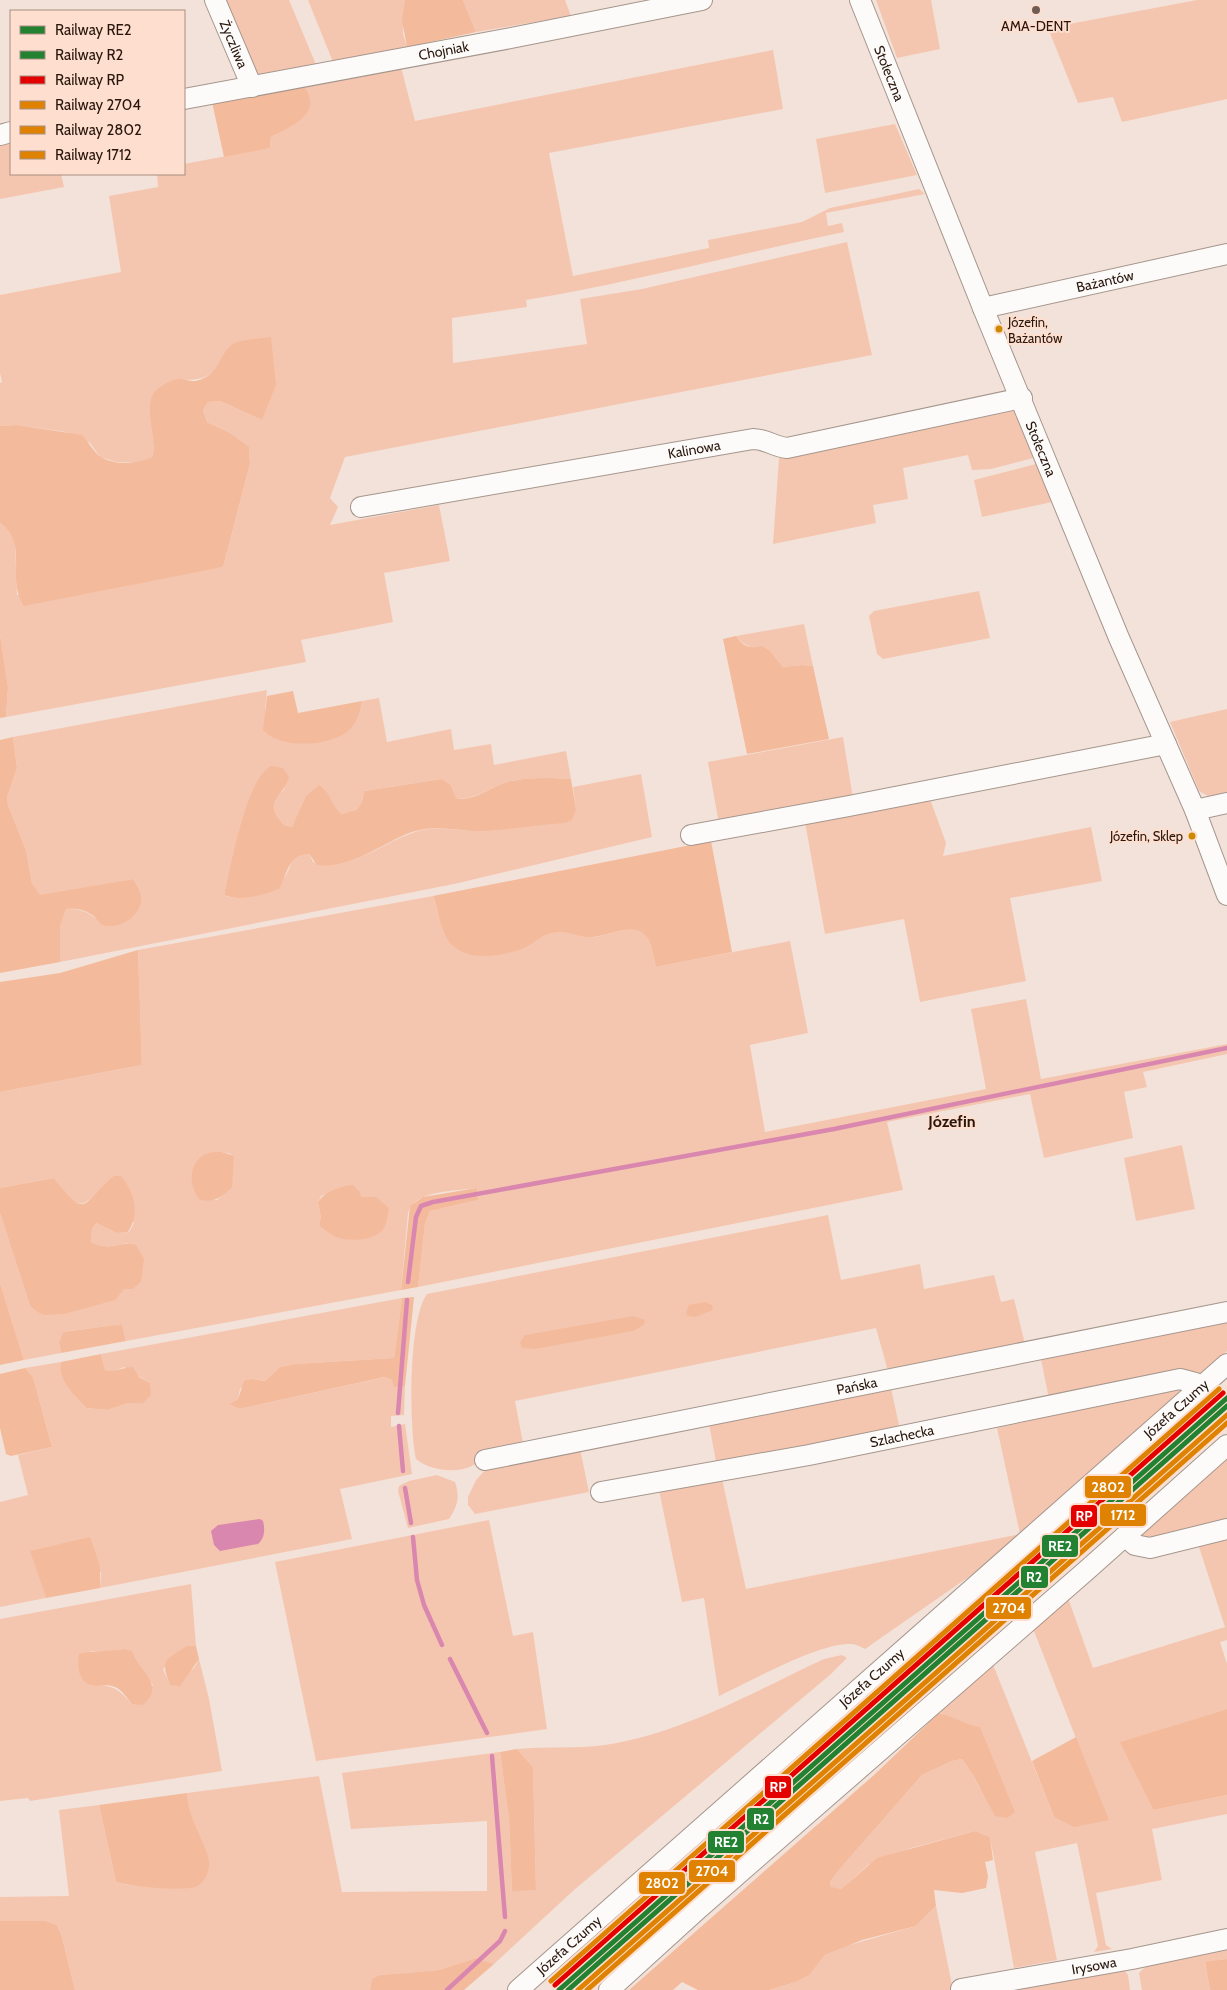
<svg xmlns="http://www.w3.org/2000/svg" width="1227" height="1990" viewBox="0 0 1227 1990" font-family="Cabin,sans-serif">
<style>
.green{fill:#f5c6af;fill-rule:evenodd}
.forest{fill:#f4ba9c}
.water{fill:#da87b0}
.lines{fill:none;stroke-linecap:round;stroke-linejoin:round}
.stream{stroke:#da87b0;stroke-width:4.5}
.minor-casing{stroke:#a5968d;stroke-width:22}
.minor{stroke:#fdfbf9;stroke-width:20}
.rail-1-casing{stroke:#fedece;stroke-width:9}
.rail-2-casing{stroke:#fedece;stroke-width:9}
.rail-3-casing{stroke:#fedece;stroke-width:9}
.rail-4-casing{stroke:#fedece;stroke-width:9}
.rail-5-casing{stroke:#fedece;stroke-width:9}
.rail-6-casing{stroke:#fedece;stroke-width:9}
.rail-1{stroke:#238132;stroke-width:5}
.rail-2{stroke:#238132;stroke-width:5}
.rail-3{stroke:#e50000;stroke-width:5}
.rail-4{stroke:#df8202;stroke-width:5}
.rail-5{stroke:#df8202;stroke-width:5}
.rail-6{stroke:#df8202;stroke-width:5}
.poi-dot{fill:#6f5d54;stroke:#fedece;stroke-width:2}
.bus-dot{fill:#ce8902;stroke:#fedece;stroke-width:2}
.labels{text-anchor:middle;stroke-width:4;stroke-linejoin:round;paint-order:stroke}
.bus-label{font-size:13px;fill:#28160c;stroke:#fedece;text-anchor:start}
.poi-label{font-size:14px;fill:#28160c;stroke:#fedece}
.street-label{font-size:14px;fill:#28160c;stroke:#fedece}
.quarter-label{font-size:16px;font-weight:bold;fill:#28160c;stroke:#fedece}
.line-badge{stroke:#fedece;stroke-width:2}
.badge-label{font-size:14px;text-anchor:middle;font-weight:bold;fill:#fff}
</style>
<rect width="100%" height="100%" fill="#f3e2d9"/>
<path class="green" d="M 225,0 L 289,0 L 317,67 L 258,80 Z
M 308,0 L 405,0 L 403,34 L 407,47 L 333,62 Z
M 463,0 L 565,0 L 571,16 L 476,32 Z
M 876,0 L 931,0 L 940,49 L 897,58 Z
M 1197,0 L 1227,0 L 1227,99 L 1122,122 L 1113,97 L 1078,103 L 1048,28 Z
M 773,50 L 783,109 L 549,153 L 573,276 L 709,248 L 708,240 L 802,222 L 830,208 L 919,189 L 925,194 L 826,213 L 828,226 L 842,223 L 844,232 C 738,254 634,282 526,300 L 527,307 L 452,318 L 453,363 L 587,344 L 580,299 L 642,289 L 847,242 L 872,355 L 345,457 L 330,498 L 338,507 L 330,525 L 439,505 L 450,561 L 384,573 L 393,622 L 301,640 L 306,662 L 6,717 L 8,687 L 0,634 L 0,523 L 9,530 L 15,539 L 17,595 L 223,567 L 250,464 L 249,448 L 230,433 L 207,422 L 203,410 L 208,402 L 220,401 L 262,420 L 224,354 C 216,377 200,382 177,379 L 152,396 C 151,416 157,439 152,457 L 139,463 L 116,462 L 100,457 L 90,443 L 66,432 L 17,425 L 0,426 L 0,383 L 2,382 L 0,373 L 0,295 L 121,272 L 109,196 L 158,187 L 157,174 L 184,174 L 184,164 L 270,148 L 271,137 L 278,133 L 303,85 L 401,67 L 415,121 Z
M 895,124 L 917,175 L 825,193 L 816,139 Z
M 11,141 L 11,174 L 61,174 L 64,187 L 0,199 L 0,143 Z
M 1014,411 L 1033,458 L 991,469 L 972,470 L 968,455 L 903,468 L 908,499 L 873,505 L 876,523 L 773,544 L 779,458 Z
M 1036,464 L 1052,502 L 982,517 L 974,480 Z
M 979,591 L 990,638 L 883,659 L 877,654 L 869,616 L 874,611 Z
M 804,624 L 813,666 L 802,665 L 783,667 L 771,652 C 756,648 746,649 736,636 Z
M 267,690 L 265,710 L 284,741 C 318,744 356,742 362,701 L 379,698 L 387,742 L 451,729 L 454,750 L 491,744 L 494,765 L 566,751 L 571,779 C 552,778 531,777 512,781 C 493,784 475,802 456,798 L 451,785 L 442,779 L 364,791 L 362,802 L 357,811 L 342,814 L 334,809 L 324,788 L 296,819 L 292,827 L 284,825 C 269,809 272,802 286,787 L 244,815 L 224,895 C 241,903 257,892 272,884 C 276,882 284,879 286,875 C 293,863 290,853 309,854 L 313,862 C 346,874 381,844 412,833 C 438,823 461,833 488,831 C 517,829 548,816 576,809 L 573,787 L 641,774 L 652,837 L 454,884 L 60,962 L 60,927 L 66,909 C 82,908 91,913 102,924 L 119,924 L 133,879 L 40,896 L 32,883 L 26,850 L 8,805 L 7,797 L 17,768 L 13,737 Z
M 1227,709 L 1227,792 L 1208,796 L 1199,791 L 1170,722 Z
M 843,737 L 853,798 L 719,824 L 708,762 Z
M 930,799 L 946,843 L 943,856 L 1091,827 L 1102,881 L 1010,898 L 1026,981 L 920,1002 L 904,919 L 825,934 L 805,822 Z
M 433,896 L 444,933 L 522,949 C 531,943 543,934 553,932 C 568,930 581,939 596,937 C 609,934 633,923 645,934 C 652,941 653,958 656,967 L 790,941 L 808,1033 L 750,1045 L 765,1132 L 986,1089 L 971,1009 L 1026,999 L 1041,1079 L 1227,1044 L 1227,1054 L 1143,1072 L 1147,1087 L 1124,1092 L 1133,1138 L 1044,1158 L 1030,1094 L 887,1122 L 903,1190 L 418,1287 L 425,1222 L 430,1211 L 478,1200 L 477,1188 C 456,1191 414,1190 408,1213 L 401,1290 L 126,1341 L 122,1324 L 63,1332 L 59,1342 L 61,1353 L 24,1360 L 0,1283 L 0,1213 L 30,1306 L 37,1312 L 65,1314 L 101,1303 L 124,1289 L 133,1289 L 141,1282 L 127,1243 L 101,1248 L 91,1242 L 92,1229 L 96,1223 L 117,1233 L 129,1232 L 134,1223 L 98,1191 C 77,1217 68,1197 54,1178 L 0,1188 L 0,1092 L 142,1065 L 138,950 ZM 222,1152 L 231,1154 L 229,1190 L 217,1200 L 200,1200 L 193,1187 L 193,1170 ZM 330,1193 L 370,1199 L 378,1234 L 350,1240 L 319,1225 L 321,1217 L 318,1203 L 321,1196 Z
M 1182,1145 L 1195,1209 L 1136,1221 L 1124,1158 Z
M 828,1215 L 841,1280 L 920,1264 L 924,1289 L 994,1275 L 1001,1302 L 1014,1299 L 1025,1344 L 888,1371 L 876,1328 L 515,1401 L 523,1443 L 478,1451 L 479,1461 C 465,1475 431,1472 416,1459 C 409,1428 408,1319 427,1294 ZM 644,1325 L 634,1331 L 528,1349 Z
M 402,1298 L 394,1358 L 295,1364 L 280,1367 L 265,1381 L 252,1379 L 240,1389 L 238,1399 L 229,1404 L 239,1409 L 386,1377 L 391,1379 L 394,1386 L 405,1386 L 404,1415 L 391,1416 L 391,1427 L 405,1424 L 412,1474 L 340,1489 L 352,1539 L 100,1588 L 101,1572 L 31,1551 L 46,1598 L 0,1607 L 0,1502 L 28,1495 L 18,1455 L 52,1447 L 33,1377 L 25,1368 L 61,1362 C 58,1380 75,1395 86,1408 L 107,1410 L 129,1403 L 143,1402 L 150,1383 L 124,1367 L 112,1372 L 105,1370 L 101,1354 Z
M 1227,1319 L 1227,1351 L 1203,1373 L 1189,1372 L 1049,1399 L 1041,1359 Z
M 1180,1386 L 1182,1391 L 980,1569 L 865,1649 C 861,1647 856,1644 851,1644 C 820,1642 749,1682 719,1696 L 704,1598 L 682,1602 L 658,1485 L 721,1474 L 746,1589 L 1020,1534 L 997,1428 Z
M 891,1388 L 900,1430 L 717,1467 L 709,1424 Z
M 580,1449 L 589,1492 L 475,1514 L 468,1505 L 468,1497 L 476,1480 L 487,1468 Z
M 1227,1453 L 1227,1523 L 1144,1543 L 1141,1531 Z
M 437,1475 L 455,1482 C 460,1497 458,1505 449,1519 L 408,1528 L 398,1491 L 399,1486 L 409,1481 Z
M 489,1520 L 513,1636 L 533,1632 L 547,1729 L 316,1761 L 275,1562 Z
M 1227,1536 L 1227,1640 L 1220,1642 L 1227,1664 L 1227,1709 L 1121,1742 L 1153,1810 L 1227,1795 L 1227,1814 L 1152,1829 L 1162,1880 L 1096,1893 L 1106,1945 L 1112,1949 L 1094,1952 L 1098,1946 L 1077,1843 L 1035,1852 L 1057,1960 L 1014,1968 L 990,1837 L 975,1831 L 911,1848 L 868,1865 L 841,1889 L 831,1888 L 830,1882 L 839,1870 L 922,1775 L 952,1761 L 962,1759 L 973,1775 L 980,1789 L 970,1726 C 961,1722 940,1714 934,1708 L 992,1662 L 1054,1817 L 1108,1820 L 1032,1626 L 1067,1595 L 1093,1668 L 1225,1627 L 1198,1544 Z
M 191,1584 L 196,1646 L 187,1646 L 163,1669 L 170,1685 L 194,1668 L 199,1659 L 209,1699 L 222,1771 L 30,1801 L 28,1798 L 0,1801 L 0,1619 ZM 123,1649 L 134,1656 L 153,1685 L 132,1704 C 119,1689 112,1684 91,1685 L 91,1651 L 107,1652 Z
M 842,1655 L 847,1658 L 831,1674 L 574,1890 L 494,1964 L 476,1958 L 439,1970 L 380,1975 L 370,1990 L 75,1990 L 62,1937 L 57,1925 L 46,1921 L 0,1921 L 0,1897 L 69,1896 L 59,1810 L 99,1805 L 116,1882 L 128,1885 L 191,1888 L 187,1793 L 319,1776 L 342,1892 L 487,1891 L 487,1821 L 351,1829 L 342,1773 L 500,1752 L 509,1819 L 512,1890 L 536,1890 L 533,1767 L 517,1749 C 546,1746 576,1749 605,1745 C 683,1733 753,1692 824,1659 Z
M 936,1906 L 953,1990 L 769,1990 L 796,1982 L 808,1975 L 825,1955 L 846,1946 L 916,1926 Z
M 1227,1945 L 1227,1959 L 1205,1963 L 1210,1990 L 1142,1990 L 1139,1973 L 1149,1963 Z
M 1124,1970 L 1128,1975 L 1130,1990 L 1013,1990 Z"/>
<path class="forest" d="M 405,0 L 463,0 L 476,32 L 407,47 L 402,20 Z
M 303,85 C 325,114 291,126 271,137 L 270,148 L 224,157 L 212,102 Z
M 271,337 L 276,385 L 262,420 L 220,401 L 208,402 L 203,410 L 207,422 L 230,433 L 249,447 L 250,464 L 223,567 L 24,606 C 5,578 30,544 0,523 L 0,426 L 17,425 L 82,435 C 88,441 94,453 101,457 C 116,466 137,464 152,457 C 158,438 145,416 152,396 C 155,388 169,381 177,379 C 183,378 190,382 196,381 C 221,375 218,354 233,344 C 242,339 260,339 271,337 Z
M 0,634 L 8,687 L 6,717 L 0,718 Z
M 736,636 C 744,647 749,649 762,646 L 771,652 L 783,667 L 802,665 L 813,666 L 829,739 L 747,754 L 723,639 Z
M 293,691 L 298,713 L 362,701 C 360,713 357,724 347,732 C 326,747 280,749 263,730 L 267,696 Z
M 13,737 L 17,768 L 7,797 L 8,805 L 26,850 L 32,883 L 40,895 L 133,879 C 136,884 140,891 141,896 C 144,914 119,931 103,925 C 100,924 97,920 95,917 C 86,910 78,908 66,909 L 60,927 L 60,962 L 0,973 L 0,740 Z
M 271,766 L 283,768 L 289,777 C 282,799 262,802 284,825 L 292,827 L 306,796 L 319,785 C 331,792 331,806 342,814 L 357,810 L 362,802 L 364,791 L 442,779 L 451,785 L 456,798 C 475,803 493,784 512,781 C 531,777 552,778 571,779 L 576,809 L 572,820 L 564,823 C 538,825 513,829 488,831 C 461,833 440,823 412,832 C 382,843 351,870 317,865 L 309,854 C 289,853 287,874 279,889 C 264,895 240,902 224,895 C 231,867 246,778 271,766 Z
M 711,841 L 732,952 L 656,967 C 653,958 652,941 645,935 C 633,922 607,936 593,937 C 579,939 566,929 552,933 C 541,935 532,945 522,949 C 501,956 470,962 452,945 C 440,933 439,911 433,896 Z
M 138,950 L 142,1065 L 0,1092 L 0,982 L 60,973 Z
M 222,1152 L 234,1156 L 232,1187 C 223,1197 214,1203 200,1200 C 189,1188 188,1166 202,1156 C 208,1152 215,1152 222,1152 Z
M 114,1176 L 121,1176 C 135,1193 140,1214 128,1232 L 117,1233 L 96,1223 L 92,1229 L 91,1242 C 110,1253 117,1240 136,1245 L 144,1259 L 141,1282 L 133,1289 L 124,1289 L 115,1300 L 65,1314 L 45,1315 L 37,1312 L 30,1306 L 0,1213 L 0,1188 L 54,1178 C 88,1222 81,1203 114,1176 Z
M 353,1185 L 360,1192 L 361,1197 L 376,1197 L 389,1208 C 388,1214 387,1223 384,1228 C 377,1240 352,1242 339,1238 C 332,1236 325,1230 319,1225 L 321,1217 L 318,1203 C 323,1192 341,1186 353,1185 Z
M 477,1188 L 478,1200 L 430,1211 L 425,1223 L 418,1287 L 401,1290 L 410,1206 L 423,1197 Z
M 0,1283 L 24,1360 L 0,1365 Z
M 414,1297 L 405,1386 L 394,1387 L 391,1379 L 385,1377 L 239,1409 L 229,1404 L 238,1399 L 244,1381 L 252,1379 L 265,1381 L 280,1367 L 295,1364 L 394,1358 L 402,1298 Z
M 705,1302 L 712,1305 L 713,1310 L 696,1317 L 687,1316 L 686,1312 L 689,1305 Z
M 634,1316 L 645,1320 L 644,1325 L 634,1331 L 535,1349 L 522,1348 L 520,1342 L 525,1335 Z
M 122,1324 L 126,1341 L 61,1353 L 59,1342 L 63,1332 Z
M 101,1354 L 105,1370 C 115,1373 123,1367 133,1367 L 139,1377 L 150,1383 L 151,1395 L 143,1403 L 129,1403 L 107,1410 L 86,1408 C 75,1395 57,1380 61,1362 Z
M 25,1368 L 33,1377 L 52,1447 L 11,1456 L 6,1454 L 0,1428 L 0,1374 Z
M 90,1537 L 100,1566 L 100,1588 L 46,1598 L 30,1551 Z
M 187,1646 L 196,1646 L 199,1659 L 180,1686 L 170,1685 C 160,1659 165,1660 187,1646 Z
M 123,1649 L 132,1651 C 140,1672 166,1685 143,1705 L 132,1704 C 127,1698 122,1690 115,1687 C 107,1683 99,1687 91,1685 C 78,1682 77,1665 79,1654 C 94,1650 108,1652 123,1649 Z
M 1227,1709 L 1227,1795 L 1153,1810 L 1120,1742 Z
M 939,1713 C 954,1716 965,1725 980,1727 L 1015,1812 L 1007,1818 L 995,1816 L 973,1775 L 962,1759 L 952,1761 L 922,1775 L 839,1870 L 830,1882 L 831,1887 L 841,1889 L 877,1858 L 975,1831 L 990,1837 L 993,1860 L 985,1862 L 988,1876 L 986,1888 L 962,1893 L 934,1890 L 936,1906 L 916,1926 L 862,1940 L 825,1955 L 809,1975 L 796,1982 L 769,1990 L 698,1990 L 682,1982 L 673,1990 L 629,1990 L 874,1775 Z
M 1076,1737 L 1109,1820 L 1074,1827 L 1054,1817 L 1032,1761 Z
M 517,1749 L 533,1767 L 536,1890 L 512,1891 L 509,1819 L 500,1752 Z
M 187,1793 C 188,1817 201,1834 208,1856 C 212,1869 205,1887 190,1888 C 172,1890 134,1887 116,1882 L 99,1805 Z
M 0,1921 L 46,1921 L 57,1925 L 62,1937 L 75,1990 L 0,1990 Z
M 476,1958 L 494,1964 L 464,1990 L 370,1990 L 372,1979 L 380,1975 L 439,1970 Z
M 1227,1959 L 1227,1990 L 1210,1990 L 1205,1962 Z"/>
<path class="water" d="M 260,1519 L 263,1521 C 265,1529 265,1538 258,1544 L 220,1551 L 214,1545 L 211,1531 L 218,1525 Z"/>
<g class="lines">
<path class="stream" d="M 408,1282 L 416,1217 L 421,1206 L 433,1202 L 834,1129 L 1227,1048
M 398,1413 L 407,1300
M 399,1426 L 403,1471
M 405,1488 L 411,1523
M 413,1537 L 417,1580 L 424,1605 L 442,1645
M 450,1659 L 487,1733
M 492,1756 L 505,1917
M 447,1990 L 500,1941 L 505,1931"/>
<defs>
<g id="minor">
<path id="s1" d="M 215,0 L 252,87"/>
<path id="s2" d="M 860,0 L 983,308 L 1119,638 L 1195,810 L 1227,895"/>
<path id="s3" d="M 184,99 L 511,38 L 702,0"/>
<path d="M 0,135 L 11,132"/>
<path id="s4" d="M 983,308 L 1227,254"/>
<path id="s5" d="M 361,507 L 753,439 C 766,439 775,447 787,448 L 1022,398"/>
<path d="M 1195,810 L 1227,803"/>
<path d="M 691,835 L 849,806 L 1166,744"/>
<path id="s6" d="M 485,1460 L 1227,1312"/>
<path id="s7" d="M 601,1492 L 809,1455 L 1180,1379 L 1195,1383 L 1201,1387"/>
<path d="M 1125,1536 L 1135,1545 L 1150,1548 L 1227,1529"/>
<path id="s8" d="M 961,1989 L 1132,1959 L 1227,1939"/>
<path id="s9" d="M 518,1990 L 1227,1364"/>
<path d="M 609,1990 L 698,1909 L 1087,1570 L 1227,1445"/>
</g>
</defs>
<use href="#minor" class="minor-casing"/>
<use href="#minor" class="minor"/>
<defs>
<path id="rail-1" d="M 559,1990 L 1227,1398"/>
<path id="rail-2" d="M 568,1990 L 1227,1406"/>
<path id="rail-3" d="M 555,1985 L 1223,1393"/>
<path id="rail-4" d="M 578,1990 L 1227,1415"/>
<path id="rail-5" d="M 551,1981 L 1219,1389"/>
<path id="rail-6" d="M 587,1990 L 1227,1423"/>
</defs>
<use href="#rail-1" class="rail-1-casing"/>
<use href="#rail-2" class="rail-2-casing"/>
<use href="#rail-3" class="rail-3-casing"/>
<use href="#rail-4" class="rail-4-casing"/>
<use href="#rail-5" class="rail-5-casing"/>
<use href="#rail-6" class="rail-6-casing"/>
<use href="#rail-1" class="rail-1"/>
<use href="#rail-2" class="rail-2"/>
<use href="#rail-3" class="rail-3"/>
<use href="#rail-4" class="rail-4"/>
<use href="#rail-5" class="rail-5"/>
<use href="#rail-6" class="rail-6"/>
</g>
<circle class="poi-dot" cx="1036" cy="10" r="5"/>
<g class="bus-dot">
<circle cx="999" cy="329" r="4.5"/>
<circle cx="1192" cy="836" r="4.5"/>
</g>
<g class="labels">
<g class="bus-label">
<text x="1008" y="327">Józefin,<tspan x="1008" dy="16">Bażantów</tspan></text>
<text x="1183" y="841" text-anchor="end">Józefin, Sklep</text>
</g>
<g class="poi-label">
<text x="1036" y="31">AMA-DENT</text>
</g>
<g class="street-label">
<text dy="5" stroke="none"><textPath href="#s1" startOffset="48">Życzliwa</textPath></text>
<text dy="5" stroke="none"><textPath href="#s3" startOffset="264">Chojniak</textPath></text>
<text dy="5" stroke="none"><textPath href="#s2" startOffset="79">Stołeczna</textPath></text>
<text dy="5" stroke="none"><textPath href="#s4" startOffset="125">Bażantów</textPath></text>
<text dy="5" stroke="none"><textPath href="#s2" startOffset="484">Stołeczna</textPath></text>
<text dy="5" stroke="none"><textPath href="#s5" startOffset="338">Kalinowa</textPath></text>
<text dy="5" stroke="none"><textPath href="#s6" startOffset="379">Pańska</textPath></text>
<text dy="5" stroke="none"><textPath href="#s9" startOffset="878">Józefa Czumy</textPath></text>
<text dy="5" stroke="none"><textPath href="#s7" startOffset="306">Szlachecka</textPath></text>
<text dy="5" stroke="none"><textPath href="#s9" startOffset="472">Józefa Czumy</textPath></text>
<text dy="5" stroke="none"><textPath href="#s9" startOffset="68">Józefa Czumy</textPath></text>
<text dy="5" stroke="none"><textPath href="#s8" startOffset="135">Irysowa</textPath></text>
</g>
<g class="quarter-label">
<text x="952" y="1127">Józefin</text>
</g>
</g>
<g class="line-badge">
<rect x="1084" y="1475" width="48" height="24" rx="5" fill="#df8202"/>
<rect x="1099" y="1503" width="48" height="24" rx="5" fill="#df8202"/>
<rect x="1070" y="1504" width="28" height="24" rx="5" fill="#e50000"/>
<rect x="1041" y="1534" width="38" height="24" rx="5" fill="#238132"/>
<rect x="1020" y="1565" width="29" height="24" rx="5" fill="#238132"/>
<rect x="985" y="1596" width="47" height="24" rx="5" fill="#df8202"/>
<rect x="764" y="1775" width="28" height="24" rx="5" fill="#e50000"/>
<rect x="746" y="1807" width="29" height="24" rx="5" fill="#238132"/>
<rect x="707" y="1830" width="38" height="24" rx="5" fill="#238132"/>
<rect x="688" y="1859" width="48" height="24" rx="5" fill="#df8202"/>
<rect x="638" y="1871" width="48" height="24" rx="5" fill="#df8202"/>
</g>
<g class="badge-label">
<text x="1108" y="1492">2802</text>
<text x="1123" y="1520">1712</text>
<text x="1084" y="1521">RP</text>
<text x="1060" y="1551">RE2</text>
<text x="1034" y="1582">R2</text>
<text x="1009" y="1613">2704</text>
<text x="778" y="1792">RP</text>
<text x="761" y="1824">R2</text>
<text x="726" y="1847">RE2</text>
<text x="712" y="1876">2704</text>
<text x="662" y="1888">2802</text>
</g>
<rect x="10" y="10" width="175" height="165" fill="#fedece" stroke="#a88e80"/>
<rect x="20" y="26" width="25" height="8" fill="#238132" stroke="#a88e80"/>
<text x="55" y="35" font-size="15" fill="#28160c">Railway RE2</text>
<rect x="20" y="51" width="25" height="8" fill="#238132" stroke="#a88e80"/>
<text x="55" y="60" font-size="15" fill="#28160c">Railway R2</text>
<rect x="20" y="76" width="25" height="8" fill="#e50000" stroke="#a88e80"/>
<text x="55" y="85" font-size="15" fill="#28160c">Railway RP</text>
<rect x="20" y="101" width="25" height="8" fill="#df8202" stroke="#a88e80"/>
<text x="55" y="110" font-size="15" fill="#28160c">Railway 2704</text>
<rect x="20" y="126" width="25" height="8" fill="#df8202" stroke="#a88e80"/>
<text x="55" y="135" font-size="15" fill="#28160c">Railway 2802</text>
<rect x="20" y="151" width="25" height="8" fill="#df8202" stroke="#a88e80"/>
<text x="55" y="160" font-size="15" fill="#28160c">Railway 1712</text>
</svg>
